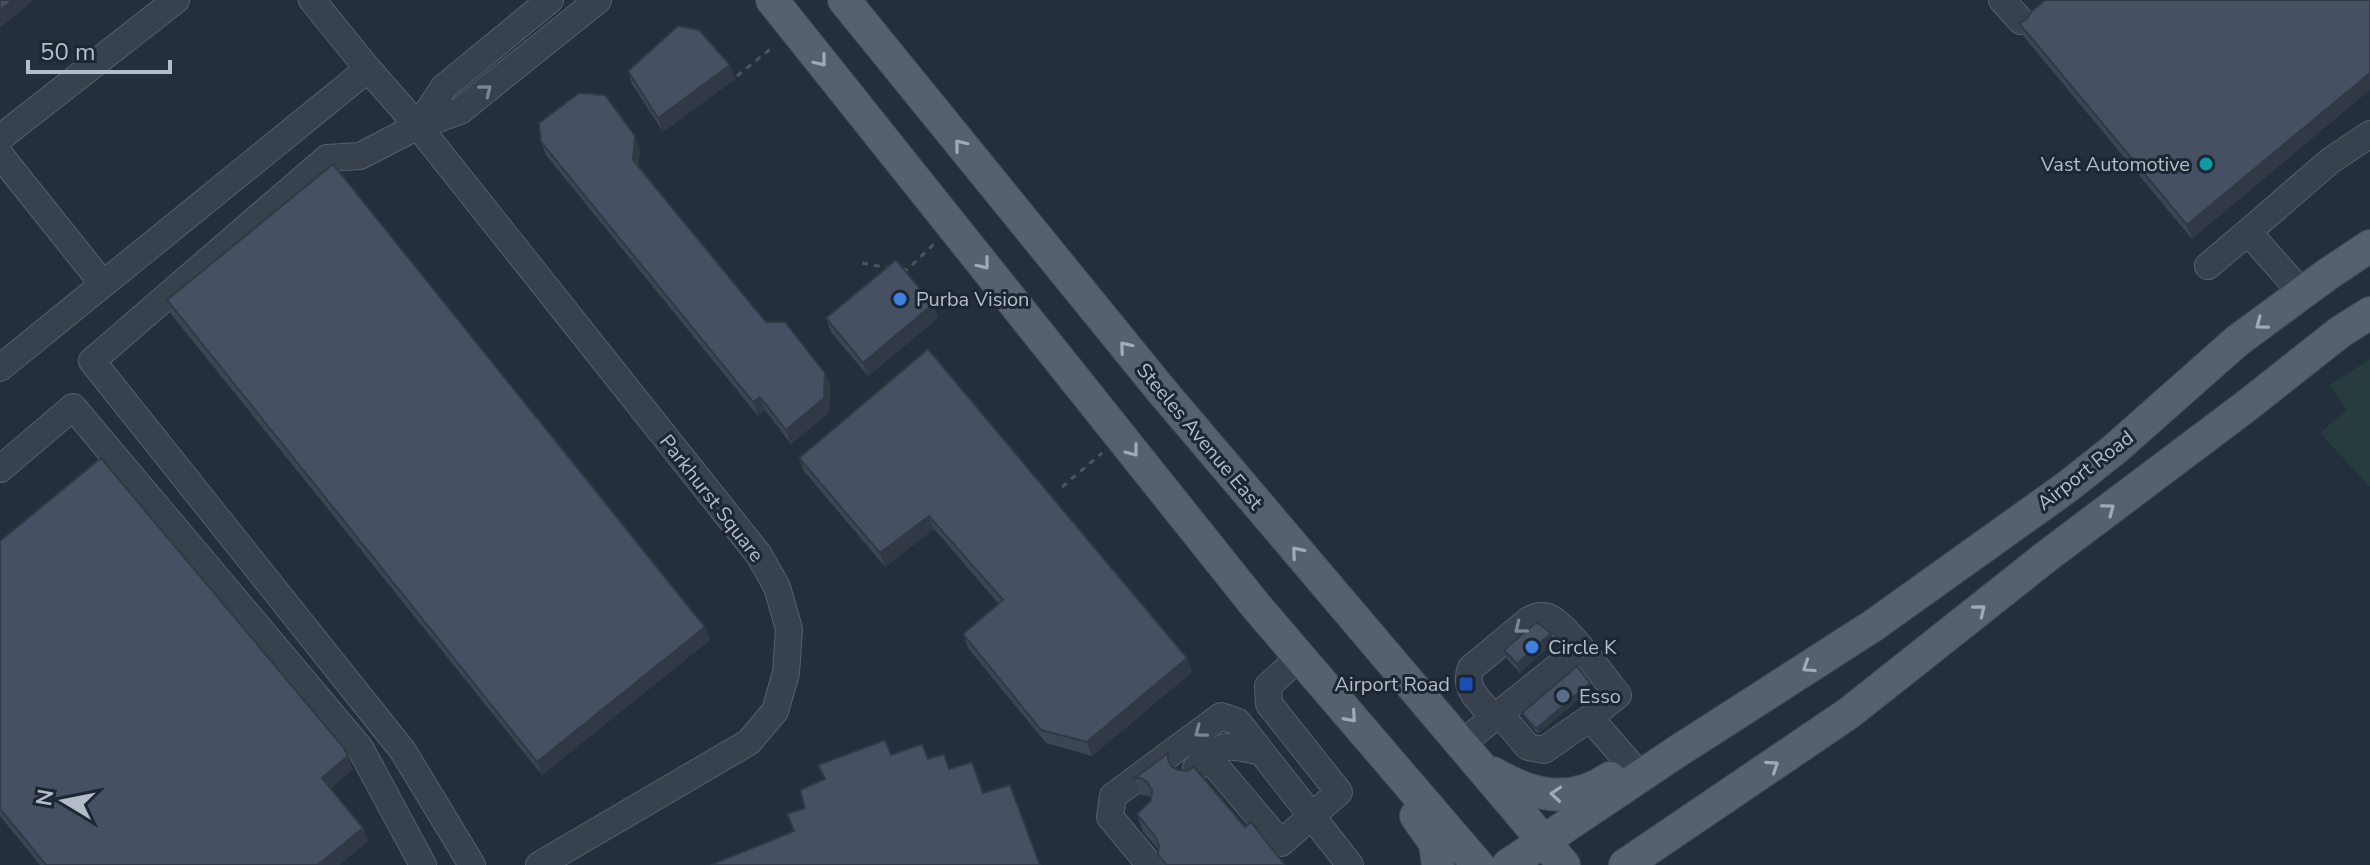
<svg xmlns="http://www.w3.org/2000/svg" width="2370" height="865" viewBox="0 0 2370 865" font-family="'Nunito Sans',sans-serif">
<style>
.green{fill:#263c3f}
.lines{fill:none;stroke-linecap:round;stroke-linejoin:round}
.minor-casing{stroke:#565f6c;stroke-width:28}
.major-casing{stroke:#414a57;stroke-width:34}
.path{stroke:#44595c;stroke-width:3;stroke-dasharray:6 6;stroke-linecap:butt}
.minor{stroke:#38414e;stroke-width:26}
.major{stroke:#56606e;stroke-width:32}
.wall{fill:#3b4654}
.shaded-wall{fill:#303945}
.building{fill:#455162;stroke:#303945;stroke-width:2}
.oneway{stroke:#a1aab7}
.oneway2{stroke:#7c8592}
.culture-dot{fill:#0f9aa8;stroke:#1d2633;stroke-width:3}
.shop-dot{fill:#3f7fe0;stroke:#1d2633;stroke-width:3}
.transit-dot{fill:#1a4fb4;stroke:#1d2633;stroke-width:3}
.service-dot{fill:#5c6f8a;stroke:#1d2633;stroke-width:3}
.labels{text-anchor:middle;stroke-width:6;stroke-linejoin:round;paint-order:stroke}
.poi-label{font-size:20px;fill:#b4bcc9;stroke:#1d2633;text-anchor:start}
.street-label{font-size:20px;fill:#b4bcc9;stroke:#1d2633}
</style>
<rect width="100%" height="100%" fill="#242f3e"/>
<path class="green" d="M 2370,359 L 2370,487 L 2320,433 L 2347,410 L 2330,385 Z"/>
<g class="lines">
<defs>
<path id="minor" d="M 312,0 L 368,69 L 418,126 L 759,555 L 777,587 L 789,629 L 786,673 L 775,711 L 749,742 L 539,865
M 2002,0 L 2021,21
M 418,126 L 444,87 L 550,0
M 0,138 L 176,0
M 0,155 L 103,284
M 2208,266 L 2248,232
M 2302,293 L 2248,232 L 2330,161 L 2370,134
M 0,368 L 368,69
M 0,469 L 73,407 L 360,748 L 423,865
M 1499,713 L 1528,747 L 1544,750 L 1590,718
M 1494,717 C 1482,703 1462,689 1471,668 L 1529,620 C 1535,617 1540,614 1548,617 C 1564,621 1605,679 1618,695 L 1590,718 L 1631,765
M 1461,744 L 1580,649
M 1208,757 L 1281,843 L 1339,792 L 1269,704 L 1268,686 L 1300,657
M 1196,768 C 1223,743 1226,743 1260,752
M 472,865 L 403,751 L 92,361 L 327,158 L 360,156 L 418,126 L 460,111 L 598,0
M 1150,865 L 1110,817 L 1113,796 L 1221,716 L 1238,722 L 1350,865"/>
<path id="major" d="M 772,0 L 1256,606 L 1478,865
M 844,0 L 1161,390 L 1564,865
M 1493,773 C 1532,796 1571,805 1610,778
M 1416,816 L 1435,843 L 1438,865
M 1508,865 L 1678,751 L 1874,625 L 2067,487 L 2115,449 L 2237,341 L 2328,274 L 2370,246
M 1625,865 L 1849,713 L 2047,556 L 2245,407 L 2340,332 L 2370,313"/>
</defs>
<use href="#minor" class="minor-casing"/>
<use href="#major" class="major-casing"/>
<path class="path" d="M 737,76 L 774,46
M 862,263 L 890,268
M 902,269 L 907,270 L 935,243
M 1062,487 L 1102,453"/>
<use href="#minor" class="minor"/>
<use href="#major" class="major"/>
</g>
<path class="wall" d="M 2370,0 L 2192,239 L 2024,37 L 2019,23 L 2026,20 Z
M 730,65 L 735,79 L 663,132 L 632,84 L 628,71 Z
M 541,142 L 640,150 L 638,167 L 766,322 L 825,373 L 830,386 L 829,412 L 791,444 L 765,410 L 758,416 L 546,155 Z
M 167,300 L 705,627 L 710,640 L 542,775 L 171,314 Z
M 933,304 L 938,318 L 868,376 L 831,332 L 826,318 Z
M 928,349 L 1187,658 L 1192,672 L 1092,756 L 1046,743 L 968,648 L 963,634 L 999,604 L 934,529 L 885,567 L 804,471 L 799,458 Z
M 0,541 L 353,769 L 331,788 L 363,828 L 368,841 L 339,865 L 40,865 L 0,816 Z
M 1554,642 L 1520,673 L 1507,659 L 1504,650 Z
M 1592,688 L 1539,733 L 1536,732 L 1524,717 L 1522,713 Z
M 1174,768 L 1245,827 L 1285,865 L 1162,865 L 1158,855 L 1159,850 L 1143,832 L 1137,814 L 1152,798 L 1148,796 L 1141,795 L 1135,778 Z"/>
<path class="shaded-wall" d="M 13,0 L 34,0 L 0,28 L 0,10 Z
M 730,65 L 735,79 L 663,132 L 658,118 Z
M 2370,73 L 2370,90 L 2192,239 L 2187,225 Z
M 635,136 L 640,150 L 638,174 L 633,160 Z
M 933,304 L 938,318 L 868,376 L 863,363 Z
M 825,373 L 830,386 L 829,412 L 791,444 L 786,430 Z
M 760,397 L 765,410 L 758,416 L 753,402 Z
M 929,516 L 934,529 L 885,567 L 880,553 Z
M 705,627 L 710,640 L 542,775 L 537,762 Z
M 1551,633 L 1554,642 L 1520,673 L 1517,664 Z
M 1187,658 L 1192,672 L 1092,756 L 1087,742 Z
M 1590,683 L 1592,688 L 1539,733 L 1537,728 Z
M 348,756 L 353,769 L 327,791 L 322,778 Z
M 363,828 L 368,841 L 339,865 L 318,865 Z"/>
<path class="building" d="M 0,0 L 13,0 L 0,10 Z
M 2045,0 L 2370,0 L 2370,73 L 2187,225 L 2019,23 L 2026,20 L 2032,11 Z
M 678,26 L 699,30 L 730,65 L 658,118 L 628,71 Z
M 579,93 L 605,95 L 635,136 L 633,160 L 766,322 L 785,322 L 825,373 L 824,398 L 786,430 L 760,397 L 753,402 L 541,142 L 539,123 Z
M 333,164 L 705,627 L 537,762 L 167,300 Z
M 896,260 L 933,304 L 863,363 L 826,318 Z
M 928,349 L 1187,658 L 1087,742 L 1041,730 L 963,634 L 1003,600 L 929,516 L 880,553 L 799,458 Z
M 101,458 L 344,748 L 348,756 L 322,778 L 363,828 L 318,865 L 46,865 L 0,809 L 0,541 Z
M 1538,623 L 1551,633 L 1517,664 L 1504,650 L 1534,624 Z
M 1577,666 L 1590,683 L 1537,728 L 1535,728 L 1522,713 Z
M 885,740 L 891,755 L 922,744 L 928,759 L 944,754 L 949,769 L 972,762 L 983,793 L 1010,785 L 1040,865 L 711,865 L 794,831 L 787,814 L 805,808 L 800,790 L 825,779 L 818,765 Z
M 1168,753 L 1168,760 L 1172,767 L 1178,770 L 1186,771 L 1194,767 L 1245,827 L 1251,822 L 1285,865 L 1167,865 L 1158,855 L 1159,846 L 1156,838 L 1137,814 L 1151,800 L 1152,791 L 1148,783 L 1141,778 L 1135,778 Z"/>
<defs><path id="oneway-chevron" d="M-2-3.5L2.5 0L-2 3.5" fill="none" stroke-width="1.6" stroke-linecap="round" stroke-linejoin="round" transform="scale(2)"/></defs>
<g class="oneway">
<use href="#oneway-chevron" transform="translate(821 61) rotate(51)"/>
<use href="#oneway-chevron" transform="translate(960 145) rotate(-129)"/>
<use href="#oneway-chevron" transform="translate(984 264) rotate(51)"/>
<use href="#oneway-chevron" transform="translate(2261 324) rotate(143)"/>
<use href="#oneway-chevron" transform="translate(1125 347) rotate(-130)"/>
<use href="#oneway-chevron" transform="translate(1133 451) rotate(52)"/>
<use href="#oneway-chevron" transform="translate(2109 509) rotate(-37)"/>
<use href="#oneway-chevron" transform="translate(1297 552) rotate(-130)"/>
<use href="#oneway-chevron" transform="translate(1980 610) rotate(-39)"/>
<use href="#oneway-chevron" transform="translate(1808 667) rotate(147)"/>
<use href="#oneway-chevron" transform="translate(1351 717) rotate(49)"/>
<use href="#oneway-chevron" transform="translate(1773 766) rotate(-34)"/>
<use href="#oneway-chevron" transform="translate(1556 794) rotate(-176)"/>
</g>
<g class="oneway2">
<use href="#oneway-chevron" transform="translate(486 90) rotate(-39)"/>
<use href="#oneway-chevron" transform="translate(1520 628) rotate(141)"/>
<use href="#oneway-chevron" transform="translate(1200 732) rotate(143)"/>
</g>
<circle class="culture-dot" cx="2206" cy="164" r="8"/>
<g class="shop-dot">
<circle cx="900" cy="299" r="8"/>
<circle cx="1532" cy="647" r="8"/>
</g>
<rect class="transit-dot" x="1458" y="676" width="16" height="16" rx="4"/>
<circle class="service-dot" cx="1563" cy="696" r="8"/>
<g class="labels">
<g class="poi-label">
<text x="2190" y="171" text-anchor="end">Vast Automotive</text>
<text x="916" y="306">Purba Vision</text>
<text x="1548" y="654">Circle K</text>
<text x="1450" y="691" text-anchor="end">Airport Road</text>
<text x="1579" y="703">Esso</text>
</g>
<g class="street-label">
<text transform="translate(1200 436) rotate(50)" y="7">Steeles Avenue East</text>
<text transform="translate(2085 470) rotate(-38)" y="7">Airport Road</text>
<text transform="translate(712 498) rotate(52)" y="7">Parkhurst Square</text>
</g>
</g>
<g transform="translate(64 801) rotate(280)" stroke="#1d2633" stroke-width="6" paint-order="stroke">
<path d="M0-6L14 30L0 20L-14 30Z" fill="#b4bcc9"/>
<text y="-12" font-size="22" font-weight="bold" text-anchor="middle" fill="#b4bcc9">N</text>
</g>
<path d="M28 60v12h142v-12" fill="none" stroke="#b4bcc9" stroke-width="4"/>
<text x="40" y="60" font-size="24" fill="#b4bcc9" stroke="#1d2633" stroke-width="6" paint-order="stroke">50 m</text>
</svg>
